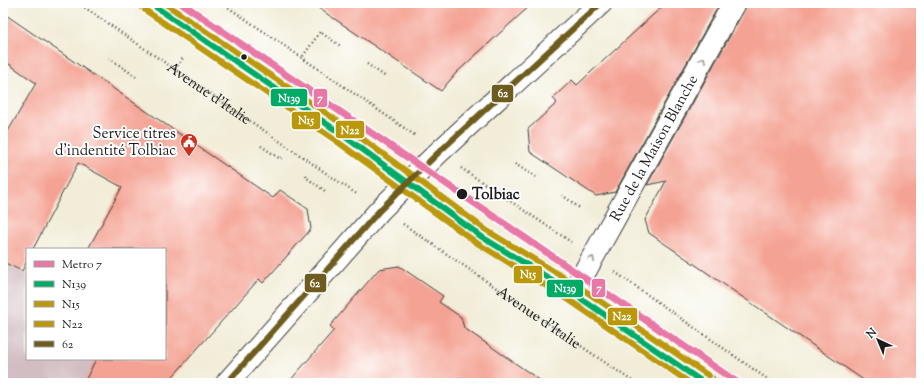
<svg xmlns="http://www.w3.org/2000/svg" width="924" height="386" viewBox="0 0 924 386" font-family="'Sorts Mill Goudy',serif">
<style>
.industrial{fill:#d2bec2}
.building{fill:#f4a293}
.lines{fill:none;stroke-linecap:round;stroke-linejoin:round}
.minor-casing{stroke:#3c3b38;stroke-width:24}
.major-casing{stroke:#3c3b38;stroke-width:24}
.path{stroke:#3c3b38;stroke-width:2.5;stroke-dasharray:1 3;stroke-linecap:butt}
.minor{stroke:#fff;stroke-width:22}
.major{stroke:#fff;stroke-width:22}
.bus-1-casing{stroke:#fff;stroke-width:9}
.bus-2-casing{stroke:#fff;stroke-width:9}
.bus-3-casing{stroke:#fff;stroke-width:9}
.bus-4-casing{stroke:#fff;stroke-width:9}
.bus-1{stroke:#00ab66;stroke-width:6}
.bus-2{stroke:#bb980a;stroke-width:6}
.bus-3{stroke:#bb980a;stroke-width:6}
.bus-4{stroke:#6e5b1e;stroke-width:6}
.metro-1-casing{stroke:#fff;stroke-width:10}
.metro-1{stroke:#e878a5;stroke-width:7}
.oneway{stroke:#999}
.bus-dot{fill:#1c1c1c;stroke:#fff;stroke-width:1.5}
.labels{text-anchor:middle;stroke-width:4;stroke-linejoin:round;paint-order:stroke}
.street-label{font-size:15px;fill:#1c1c1c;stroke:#fff}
.poi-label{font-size:15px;fill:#1c1c1c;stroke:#fff;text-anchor:end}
.stop-label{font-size:15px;font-weight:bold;fill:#1c1c1c;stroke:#fff;text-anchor:start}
.line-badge{stroke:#fff;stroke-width:1.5}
.badge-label{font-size:11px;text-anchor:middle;font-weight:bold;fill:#fff}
</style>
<rect width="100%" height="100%" fill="#fff"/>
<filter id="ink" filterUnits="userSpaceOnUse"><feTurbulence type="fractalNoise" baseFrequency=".025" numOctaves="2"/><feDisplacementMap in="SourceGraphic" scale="8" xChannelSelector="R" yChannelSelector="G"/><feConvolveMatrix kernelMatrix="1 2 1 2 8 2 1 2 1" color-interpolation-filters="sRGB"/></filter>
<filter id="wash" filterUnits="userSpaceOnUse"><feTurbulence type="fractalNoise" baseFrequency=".012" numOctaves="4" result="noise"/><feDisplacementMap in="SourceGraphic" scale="16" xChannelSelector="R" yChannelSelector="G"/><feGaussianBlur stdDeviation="0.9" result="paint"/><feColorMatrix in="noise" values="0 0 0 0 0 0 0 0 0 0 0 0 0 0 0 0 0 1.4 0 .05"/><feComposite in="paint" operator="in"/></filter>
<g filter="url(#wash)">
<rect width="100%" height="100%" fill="#f2edd8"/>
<path class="industrial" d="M 3,262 L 27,274 L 27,359 L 137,359 L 124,383 L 3,383 Z"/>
<g id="blocks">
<path class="building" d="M 311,3 L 533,3 L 456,73 L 441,91 Z
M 666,3 L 720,3 L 615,192 L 596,196 L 530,152 L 528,129 L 557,103 L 553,98 L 572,80 L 577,85 Z
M 746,3 L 921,3 L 921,383 L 868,383 L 649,233 L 645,220 L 666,181 L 647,185 L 745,9 Z
M 3,13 L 273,198 L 280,190 L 308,209 L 311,229 L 263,283 L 259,279 L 167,383 L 84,383 L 96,359 L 165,359 L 165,249 L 88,249 L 122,187 L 78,163 L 33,249 L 27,249 L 27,261 L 22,271 L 3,262 L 3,140 L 36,83 L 3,60 Z
M 399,266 L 443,296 L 439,302 L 461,317 L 464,328 L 544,383 L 288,383 L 334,330 L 330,326 L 379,269 Z"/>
</g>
</g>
<g filter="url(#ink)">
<use href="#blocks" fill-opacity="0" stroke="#3c3b38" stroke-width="1"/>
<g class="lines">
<defs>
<g id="minor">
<path id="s3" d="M 573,293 L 734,3"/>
</g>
<path id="major" d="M 150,3 L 340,133 L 482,237 L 573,293 L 704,383
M 227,383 L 380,210 L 438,153 L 601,3"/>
</defs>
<use href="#minor" class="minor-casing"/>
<use href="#major" class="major-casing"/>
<g class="path">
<path id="s1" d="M 78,3 L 358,195"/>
<path d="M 222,3 L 416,136"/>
<path d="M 303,56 L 320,32 L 342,47"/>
<path d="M 109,58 L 138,78"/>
<path d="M 367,64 L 386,77"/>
<path d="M 175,69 L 183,58"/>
<path d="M 261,146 L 279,158 L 282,158"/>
<path d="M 515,164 L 536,177"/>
<path d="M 461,168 L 571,242"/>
<path d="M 306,175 L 307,178 L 325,191"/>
<path d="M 562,195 L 581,209"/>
<path id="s2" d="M 403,224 L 635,383"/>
<path d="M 615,272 L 773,383"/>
</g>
<use href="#minor" class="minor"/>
<use href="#major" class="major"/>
<defs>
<path id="bus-1" d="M 150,3 L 340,133 L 482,237 L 573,293 L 704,383"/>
<path id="bus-2" d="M 145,10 L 335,140 L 477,243 L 569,300 L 690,383"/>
<path id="bus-3" d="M 164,3 L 345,126 L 486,230 L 578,286 L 709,376"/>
<path id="bus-4" d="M 227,383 L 380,210 L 438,153 L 601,3"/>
</defs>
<use href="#bus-1" class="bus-1-casing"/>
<use href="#bus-2" class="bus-2-casing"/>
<use href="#bus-3" class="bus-3-casing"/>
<use href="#bus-4" class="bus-4-casing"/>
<use href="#bus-1" class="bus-1"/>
<use href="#bus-2" class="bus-2"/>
<use href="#bus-3" class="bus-3"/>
<use href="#bus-4" class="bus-4"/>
<defs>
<path id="metro-1" d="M 181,3 L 738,383"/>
</defs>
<use href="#metro-1" class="metro-1-casing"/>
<use href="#metro-1" class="metro-1"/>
</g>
<defs><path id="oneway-chevron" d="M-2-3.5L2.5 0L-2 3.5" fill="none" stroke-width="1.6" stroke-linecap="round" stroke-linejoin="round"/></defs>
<g class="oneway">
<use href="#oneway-chevron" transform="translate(703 60) rotate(-61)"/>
<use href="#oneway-chevron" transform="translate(592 259) rotate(-62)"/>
</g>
</g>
<defs>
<symbol id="civic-pin" viewBox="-11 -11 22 30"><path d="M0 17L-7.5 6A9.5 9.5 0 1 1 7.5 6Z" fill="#c8321e" stroke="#fff"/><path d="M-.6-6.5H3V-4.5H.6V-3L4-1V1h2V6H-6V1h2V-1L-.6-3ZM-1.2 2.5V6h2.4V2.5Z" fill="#fff"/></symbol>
</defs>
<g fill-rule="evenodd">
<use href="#civic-pin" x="179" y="132" width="20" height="27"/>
</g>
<g class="bus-dot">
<circle cx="244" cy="57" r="3.5"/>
<circle cx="462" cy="194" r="6"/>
</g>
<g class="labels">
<g class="street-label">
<text dy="5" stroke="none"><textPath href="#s1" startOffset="159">Avenue d'Italie</textPath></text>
<text dy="5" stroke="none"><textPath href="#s3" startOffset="166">Rue de la Maison Blanche</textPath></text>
<text dy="5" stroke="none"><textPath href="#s2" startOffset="165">Avenue d'Italie</textPath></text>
</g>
<g class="poi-label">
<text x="176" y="138">Service titres<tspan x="176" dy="17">d'indentité Tolbiac</tspan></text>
</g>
<g class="stop-label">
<text x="472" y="199">Tolbiac</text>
</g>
</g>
<g class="line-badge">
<rect x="491" y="84" width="23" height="19" rx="4" fill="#6e5b1e"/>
<rect x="270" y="88" width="38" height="19" rx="4" fill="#00ab66"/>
<rect x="313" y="88" width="15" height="20" rx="4" fill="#e878a5"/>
<rect x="291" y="111" width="30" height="19" rx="4" fill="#bb980a"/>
<rect x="335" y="120" width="30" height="19" rx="4" fill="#bb980a"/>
<rect x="513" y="265" width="30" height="19" rx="4" fill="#bb980a"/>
<rect x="304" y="273" width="23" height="20" rx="4" fill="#6e5b1e"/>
<rect x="591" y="278" width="15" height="20" rx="4" fill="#e878a5"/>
<rect x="546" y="279" width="38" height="19" rx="4" fill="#00ab66"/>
<rect x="607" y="307" width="31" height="19" rx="4" fill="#bb980a"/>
</g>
<g class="badge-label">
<text x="503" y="97">62</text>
<text x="289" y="102">N139</text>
<text x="320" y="102">7</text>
<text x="306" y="124">N15</text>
<text x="350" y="134">N22</text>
<text x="528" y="278">N15</text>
<text x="315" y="287">62</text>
<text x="599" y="292">7</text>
<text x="565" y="292">N139</text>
<text x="622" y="320">N22</text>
</g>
<rect width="924" height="386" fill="none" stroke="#fff" stroke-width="16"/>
<rect x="26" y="248" width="140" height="112" fill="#ffffff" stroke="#a4a4a4"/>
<rect x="34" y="261" width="20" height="6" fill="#e878a5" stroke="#a4a4a4"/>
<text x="62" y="268" font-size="12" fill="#1c1c1c">Metro 7</text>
<rect x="34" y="281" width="20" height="6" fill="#00ab66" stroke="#a4a4a4"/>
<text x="62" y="288" font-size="12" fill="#1c1c1c">N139</text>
<rect x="34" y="301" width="20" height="6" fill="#bb980a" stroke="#a4a4a4"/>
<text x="62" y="308" font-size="12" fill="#1c1c1c">N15</text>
<rect x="34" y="321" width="20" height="6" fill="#bb980a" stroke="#a4a4a4"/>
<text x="62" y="328" font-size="12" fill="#1c1c1c">N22</text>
<rect x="34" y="341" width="20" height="6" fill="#6e5b1e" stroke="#a4a4a4"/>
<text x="62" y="348" font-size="12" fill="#1c1c1c">62</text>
<g transform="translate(878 340) rotate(316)" stroke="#ffffff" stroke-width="3" paint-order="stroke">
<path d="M0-3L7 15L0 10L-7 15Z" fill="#1c1c1c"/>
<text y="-6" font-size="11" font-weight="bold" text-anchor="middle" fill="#1c1c1c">N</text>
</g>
</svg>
